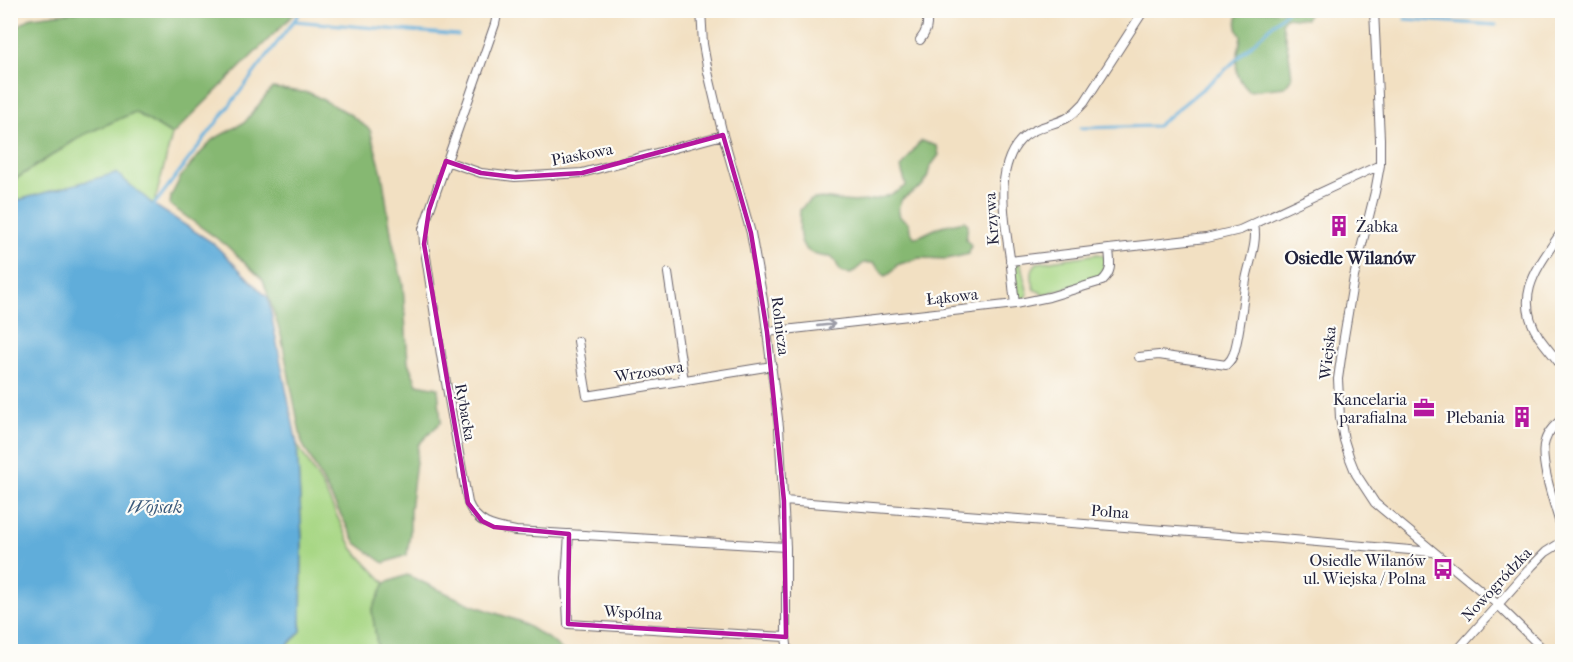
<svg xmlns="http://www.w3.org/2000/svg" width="1573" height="662" viewBox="0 0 1573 662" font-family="'IM FELL French Canon',serif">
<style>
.green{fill:#a8d785;stroke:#657c60;stroke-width:1.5}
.forest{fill:#86b872;stroke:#546d56;stroke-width:1.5}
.water{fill:#61adda;stroke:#42688a;stroke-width:1.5}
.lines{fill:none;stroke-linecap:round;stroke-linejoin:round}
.stream{stroke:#61adda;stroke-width:3}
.minor-casing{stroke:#6b646a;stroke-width:10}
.minor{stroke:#fff;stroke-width:8}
.oneway{stroke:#9c9ca7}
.marked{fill:none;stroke:#b5179e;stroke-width:4.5;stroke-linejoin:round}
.labels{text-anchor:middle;stroke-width:4.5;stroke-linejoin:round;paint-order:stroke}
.street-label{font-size:16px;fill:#22223b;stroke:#fdfcf7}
.poi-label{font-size:16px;fill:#22223b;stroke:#fdfcf7;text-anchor:end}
.neighbourhood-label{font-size:18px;font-weight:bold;fill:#22223b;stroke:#fdfcf7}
.water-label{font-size:18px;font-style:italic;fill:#3b5a7b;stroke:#fdfcf7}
</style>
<rect width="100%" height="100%" fill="#fdfcf7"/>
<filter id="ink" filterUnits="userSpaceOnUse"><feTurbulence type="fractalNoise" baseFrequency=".0167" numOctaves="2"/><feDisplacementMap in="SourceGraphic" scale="12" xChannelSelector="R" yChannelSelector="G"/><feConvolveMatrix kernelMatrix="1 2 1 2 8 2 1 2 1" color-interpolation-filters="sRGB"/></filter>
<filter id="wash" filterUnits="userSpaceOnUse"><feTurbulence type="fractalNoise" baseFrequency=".008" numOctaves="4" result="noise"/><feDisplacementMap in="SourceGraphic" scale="24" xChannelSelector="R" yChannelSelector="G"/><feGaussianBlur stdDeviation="1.35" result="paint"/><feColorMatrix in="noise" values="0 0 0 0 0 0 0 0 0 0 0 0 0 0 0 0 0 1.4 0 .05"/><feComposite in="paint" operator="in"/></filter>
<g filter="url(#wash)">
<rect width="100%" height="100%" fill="#f2e0c2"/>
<path class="green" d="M 135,112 L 172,135 L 154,205 L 116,173 L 11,202 L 11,182 L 83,135 Z
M 1098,254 L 1104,256 C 1107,264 1103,273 1097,279 L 1045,294 L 1035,290 C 1032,281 1029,270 1037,263 Z
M 1018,263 L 1020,263 L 1021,265 L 1028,294 L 1026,298 L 1021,300 L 1019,299 L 1014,267 Z
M 297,444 L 322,485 L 353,549 L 385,583 L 372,610 L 378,651 L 282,652 L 301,631 L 302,539 Z"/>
<path class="forest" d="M 90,10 L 297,10 L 297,11 L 172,135 L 135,112 L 83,135 L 11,182 L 11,31 L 32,17 Z
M 1247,11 L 1309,11 L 1306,19 L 1285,17 L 1282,23 L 1289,54 L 1292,77 L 1285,87 L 1249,91 C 1229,71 1238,61 1241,36 C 1236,29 1235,23 1238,15 Z
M 272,88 L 310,93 L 348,113 L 370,130 L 382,173 L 392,239 L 403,285 L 408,362 L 417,384 L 438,388 L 441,422 L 418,445 L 410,510 L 410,534 L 407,555 L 384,563 L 356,543 L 302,443 L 281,335 L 263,280 L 226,245 L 170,205 L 171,196 L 182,175 L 212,140 L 245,122 Z
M 922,141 L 937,146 L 939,155 L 930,167 L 927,178 L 922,186 L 902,199 L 898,208 L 900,217 L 909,223 L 910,230 L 914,237 L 920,236 L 941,226 L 964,221 L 968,224 L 966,240 L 971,245 L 969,254 L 947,259 L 919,258 L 897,265 L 891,273 L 885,276 L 874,263 L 864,263 L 851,274 L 841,272 L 835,261 L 831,257 C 796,256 799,237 800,210 C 803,207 807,202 811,200 C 821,196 833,200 843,201 C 863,204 890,198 906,186 C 905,179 902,174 901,167 C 910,160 912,147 922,141 Z
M 407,575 L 470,604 L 521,622 L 552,641 L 563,651 L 378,651 L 372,610 L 385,583 Z"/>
<path class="water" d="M 116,173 L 154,205 L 213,243 L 268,298 L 297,444 L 302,539 L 301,631 L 282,651 L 11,651 L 11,202 Z"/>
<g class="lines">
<path class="stream" d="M 1405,19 L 1496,25
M 294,21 L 458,35
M 1080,128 L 1157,126 L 1223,72 L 1288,10
M 154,205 L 302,10"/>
</g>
</g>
<g filter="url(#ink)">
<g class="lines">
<defs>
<path id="minor" d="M 498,10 L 495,24 L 423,229 L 424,244 L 441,355 L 468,503 C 477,525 495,527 516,531 L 786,547
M 701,10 L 703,44 L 708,72 L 723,135 L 751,233 L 763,300 L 779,427 L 786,547 L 786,637 L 788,652
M 1374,10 L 1380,139 L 1380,165 L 1375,192 L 1354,277 L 1344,337 L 1338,379 L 1340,418 L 1344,440 L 1350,459 L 1356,474 L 1375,503 L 1497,604 L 1546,652
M 1558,10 L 1562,11
M 920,40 C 929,29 927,23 927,10
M 446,161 L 481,173 L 515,177 L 582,173 L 723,135
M 1562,231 C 1539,266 1512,295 1539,337 C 1546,347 1555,357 1562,367
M 1010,261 L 1109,249
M 668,273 L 684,381
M 1015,304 C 1013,289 1012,273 1010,258 C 1005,222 992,163 1025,136 C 1037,126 1054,125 1067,118 C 1074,114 1079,108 1084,103 L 1144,10
M 767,332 L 1015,304 L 1049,297 L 1102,281 C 1113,271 1110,263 1109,249 L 1206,238 L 1240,230 L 1380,165
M 578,341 L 587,396 L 772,366
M 1139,357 L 1159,355 L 1226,365 C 1230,361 1232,359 1234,353 C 1241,329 1242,304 1246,280 C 1249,263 1258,242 1254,225
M 1562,419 C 1555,425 1548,431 1545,441 C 1538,460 1556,509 1562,530
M 784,501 L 1282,539 L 1433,552
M 569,534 L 566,579 L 568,624 L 786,637
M 1456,652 L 1532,566 L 1546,552 L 1562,542"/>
</defs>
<use href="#minor" class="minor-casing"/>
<use href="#minor" class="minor"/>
</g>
<defs><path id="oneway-shaft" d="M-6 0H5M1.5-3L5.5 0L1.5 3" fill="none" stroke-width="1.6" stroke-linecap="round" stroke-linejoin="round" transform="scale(1.5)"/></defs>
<use class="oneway" href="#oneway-shaft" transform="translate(826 325) rotate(-6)"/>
</g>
<path class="marked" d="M 723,135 L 751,233 L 767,332 L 784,501 L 786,637 L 568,624 L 569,534 L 494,527 L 482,521 L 468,503 L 424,244 L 429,210 L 446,161 L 481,173 L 515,177 L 582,173 Z"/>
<defs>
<symbol id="building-bare" viewBox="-9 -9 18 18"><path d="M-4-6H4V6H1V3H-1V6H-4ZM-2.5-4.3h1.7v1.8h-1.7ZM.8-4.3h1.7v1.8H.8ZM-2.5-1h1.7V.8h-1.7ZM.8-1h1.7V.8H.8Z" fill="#b5179e" stroke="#fdfcf7" stroke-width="2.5" paint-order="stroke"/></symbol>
<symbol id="office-bare" viewBox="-9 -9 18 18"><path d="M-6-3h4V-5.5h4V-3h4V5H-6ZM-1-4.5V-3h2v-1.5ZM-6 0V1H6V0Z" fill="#b5179e" stroke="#fdfcf7" stroke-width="2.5" paint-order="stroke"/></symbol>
<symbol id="bus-bare" viewBox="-9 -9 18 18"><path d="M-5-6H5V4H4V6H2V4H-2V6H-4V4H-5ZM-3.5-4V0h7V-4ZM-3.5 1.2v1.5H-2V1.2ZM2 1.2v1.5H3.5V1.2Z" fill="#b5179e" stroke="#fdfcf7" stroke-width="2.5" paint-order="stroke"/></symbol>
</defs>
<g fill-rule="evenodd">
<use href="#building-bare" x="1324" y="211" width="30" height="30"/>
<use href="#office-bare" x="1409" y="393" width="30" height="30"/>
<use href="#building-bare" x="1507" y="402" width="30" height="30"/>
<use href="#bus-bare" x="1428" y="554" width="30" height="30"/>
</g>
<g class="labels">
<g class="street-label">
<text transform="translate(582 154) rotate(-11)" y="6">Piaskowa</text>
<text transform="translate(991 219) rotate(-94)" y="6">Krzywa</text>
<text transform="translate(952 296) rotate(-6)" y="6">Łąkowa</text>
<text transform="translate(781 326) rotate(83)" y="6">Rolnicza</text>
<text transform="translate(1327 353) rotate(-84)" y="6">Wiejska</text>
<text transform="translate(649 371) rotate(-9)" y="6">Wrzosowa</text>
<text transform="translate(466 412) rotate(80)" y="6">Rybacka</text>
<text transform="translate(1110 511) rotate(4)" y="6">Polna</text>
<text transform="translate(1496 584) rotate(-47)" y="6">Nowogródzka</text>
<text transform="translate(633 612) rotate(3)" y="6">Wspólna</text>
</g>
<g class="poi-label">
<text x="1356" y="232" text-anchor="start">Żabka</text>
<text x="1407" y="405">Kancelaria<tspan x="1407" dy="18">parafialna</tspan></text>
<text x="1505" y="423">Plebania</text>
<text x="1426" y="566">Osiedle Wilanów<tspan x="1426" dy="18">ul. Wiejska / Polna</tspan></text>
</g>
<g class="neighbourhood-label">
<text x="1350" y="264">Osiedle Wilanów</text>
</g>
<g class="water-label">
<text x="155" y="513">Wojsak</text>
</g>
</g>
<rect width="1573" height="662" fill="none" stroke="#fdfcf7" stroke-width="36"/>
</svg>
